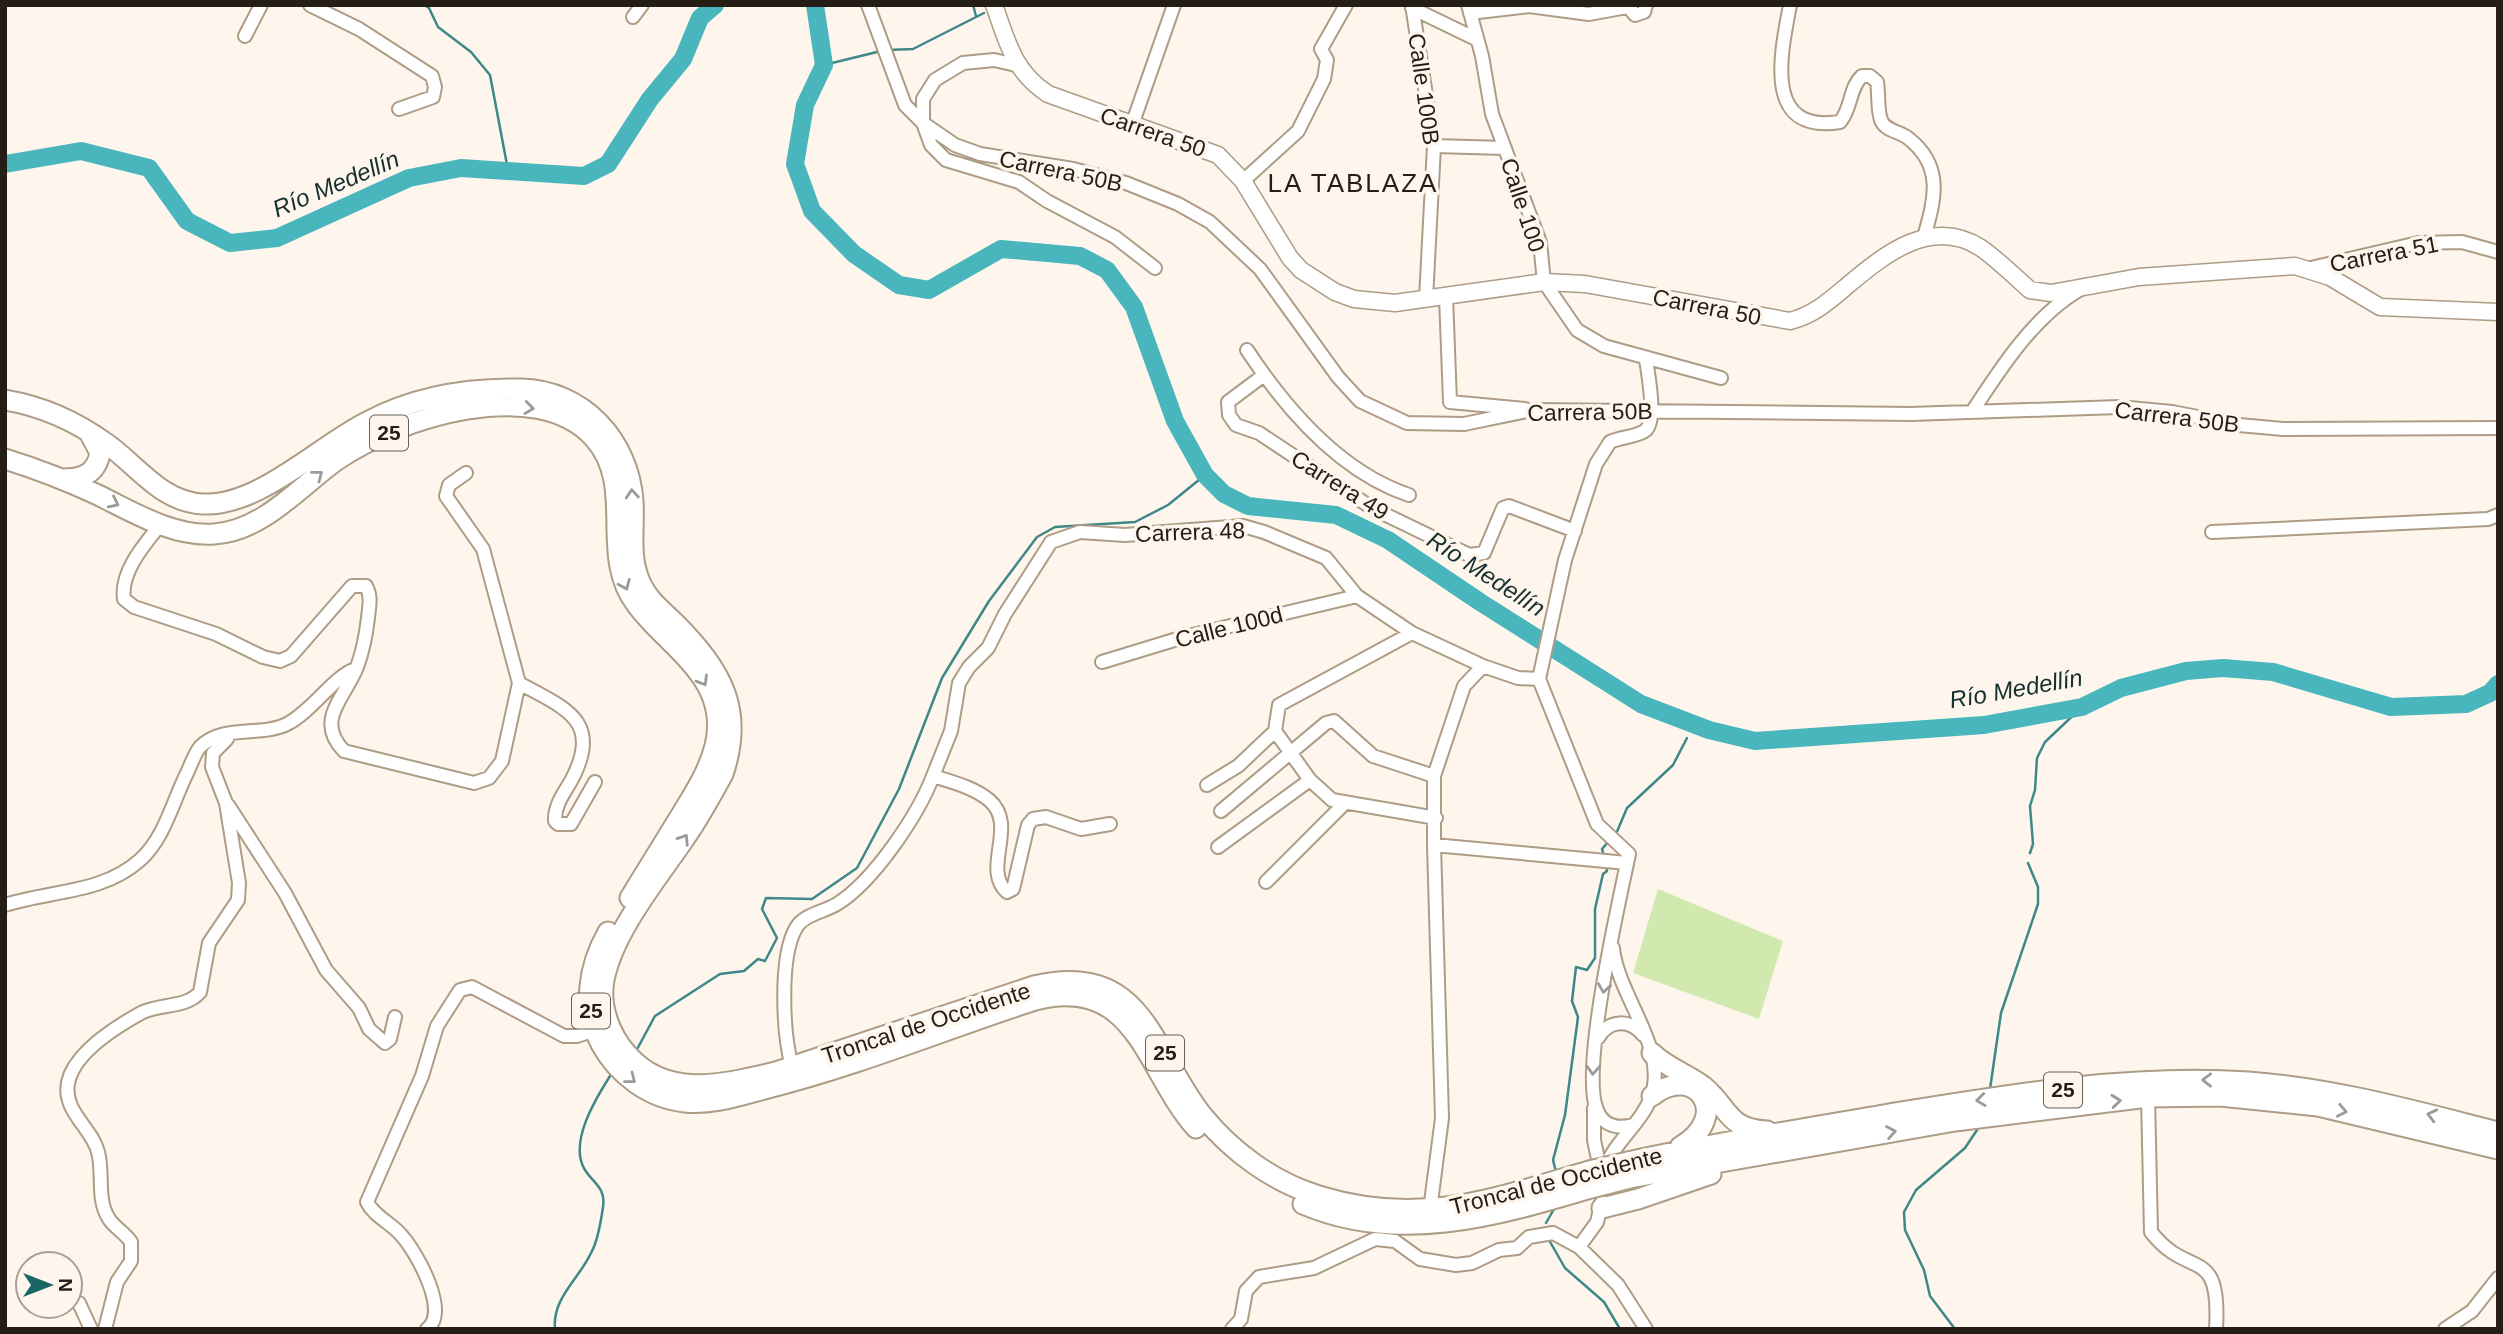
<svg xmlns="http://www.w3.org/2000/svg" width="2503" height="1334" viewBox="0 0 2503 1334" font-family="Helvetica,sans-serif">
<style>
.green{fill:#d1e8af}
.lines{fill:none;stroke-linecap:round;stroke-linejoin:round}
.stream{stroke:#3e888a;stroke-width:2.5}
.river{stroke:#48b6bc;stroke-width:18}
.minor-casing{stroke:#ae9c86;stroke-width:16}
.major-casing{stroke:#ae9c86;stroke-width:19}
.highway-casing{stroke:#ae9c86;stroke-width:23}
.minor{stroke:#fff;stroke-width:12}
.major{stroke:#fff;stroke-width:16}
.highway{stroke:#fff;stroke-width:19}
.highway-bridge-casing{stroke:#ae9c86;stroke-width:23;stroke-linecap:butt}
.highway-bridge{stroke:#fff;stroke-width:19}
.oneway{stroke:#9d9a96}
.labels{text-anchor:middle;stroke-width:7;stroke-linejoin:round;paint-order:stroke}
.shield{fill:#fef6ec;stroke:#665f56;stroke-width:2}
.shield-label{font-size:21px;font-weight:bold;fill:#251e16}
.street-label{font-size:23px;fill:#251e16;stroke:#fef6ec}
.water-label{font-size:24px;font-style:italic;fill:#162f30;stroke:#fef6ec}
.quarter-label{font-size:26px;letter-spacing:2px;fill:#251e16;stroke:#fef6ec}
</style>
<rect width="100%" height="100%" fill="#fef6ec"/>
<path class="green" d="M 1658,889 L 1783,941 L 1759,1019 L 1633,973 Z"/>
<g class="lines">
<path class="stream" d="M 424,5 L 429,8 L 438,27 L 471,52 L 490,75 L 508,170
M 973,5 L 976,16
M 887,50 L 913,49 L 984,13
M 824,65 L 881,51
M 1616,834 L 1627,808 L 1673,765 L 1687,738
M 2030,853 L 2033,844 L 2030,806 L 2035,790 L 2037,758 L 2045,742 L 2082,707
M 1604,856 L 1602,849 L 1609,841
M 635,1053 L 655,1016 L 720,974 L 744,971 L 758,959 L 765,961 L 777,938 L 762,909 L 766,898 L 812,899 L 857,868 L 899,789 L 942,678 L 989,601 L 1037,537 L 1055,527 L 1135,522 L 1168,505 L 1205,475
M 1990,1089 L 2001,1013 L 2038,904 L 2038,887 L 2028,863
M 1556,1172 L 1553,1160 L 1565,1115 L 1578,1017 L 1572,1001 L 1576,967 L 1587,970 L 1595,958 L 1595,909 L 1603,874 L 1607,871 L 1606,866
M 1546,1223 L 1554,1209
M 1549,1240 L 1565,1268 L 1604,1302 L 1620,1329
M 555,1329 C 552,1298 579,1279 591,1253 C 598,1241 601,1221 603,1207 C 606,1188 594,1184 585,1170 C 568,1143 596,1098 610,1076
M 1955,1329 L 1930,1296 L 1924,1270 L 1905,1230 L 1904,1212 L 1916,1190 L 1965,1148 L 1979,1127"/>
<path class="river" d="M 815,5 L 824,65 L 805,105 L 795,164 L 812,211 L 854,254 L 899,285 L 929,290 L 1001,249 L 1080,256 L 1107,270 L 1134,307 L 1175,421 L 1205,475 L 1224,494 L 1248,506 L 1336,515 L 1388,540 L 1480,602 L 1641,704 L 1709,730 L 1755,741 L 1984,725 L 2082,707 L 2121,688 L 2186,671 L 2223,668 L 2273,672 L 2391,707 L 2466,704 L 2490,693 L 2498,684
M 5,164 L 81,151 L 149,168 L 187,221 L 230,243 L 277,238 L 409,178 L 461,168 L 584,176 L 608,164 L 650,99 L 683,59 L 700,18 L 715,5"/>
<defs>
<path id="minor" d="M 310,5 L 359,29 L 432,76 L 435,87 L 433,97 L 399,109
M 868,5 L 905,105 L 923,123 L 955,145 L 980,154 L 1073,169 L 1126,183 L 1178,204 L 1210,222 L 1260,269 L 1338,377 L 1360,401 L 1407,423 L 1464,424 L 1532,410 L 1911,414 L 2119,407 L 2172,412 L 2239,425 L 2283,429 L 2498,428
M 1412,5 L 1434,146 L 1426,299
M 1468,5 L 1482,56 L 1492,114 L 1540,242 L 1544,282 L 1577,330 L 1604,346 L 1721,378
M 1627,5 L 1635,15 L 1644,12 L 1646,5
M 1790,5 C 1781,53 1762,134 1840,122 C 1852,108 1849,88 1862,76 L 1870,76 L 1877,82 C 1879,93 1877,109 1881,120 C 1885,131 1899,131 1908,138 C 1944,166 1935,199 1924,237
M 1412,8 L 1476,39
M 1470,13 L 1529,6 L 1589,14 L 1627,7
M 633,17 L 642,5
M 245,36 L 261,5
M 1016,65 L 994,60 L 963,63 L 935,80 L 923,99 L 923,123 L 931,145 L 946,160 L 1019,182 L 1047,201 L 1115,237 L 1155,268
M 1132,125 L 1174,5
M 1434,146 L 1505,148
M 1243,181 L 1298,131 L 1324,79 L 1327,60 L 1321,49 L 1346,5
M 2311,268 L 2418,243 L 2462,242 L 2498,252
M 1446,296 L 1450,402 L 1525,409
M 1247,350 C 1286,409 1340,472 1409,495
M 1264,375 L 1228,402 L 1229,415 L 1236,425 L 1259,433 L 1372,508 L 1469,555 L 1484,553 L 1503,508 L 1509,506 L 1575,531
M 1972,412 C 2000,369 2034,316 2079,290
M 160,525 C 144,545 120,572 124,599 L 134,607 L 216,634 L 263,657 L 280,661 L 291,656 L 352,586 L 366,586 C 372,597 369,606 368,618 C 366,635 363,651 357,667 C 345,698 314,720 344,751 L 474,783 L 489,778 L 502,761 L 519,683 L 483,549 L 446,496 L 449,485 L 466,473
M 2212,532 L 2488,519 L 2498,515
M 1412,633 L 1279,705 L 1275,731 L 1310,780 L 1332,800 L 1436,818
M 1102,662 L 1184,637 L 1357,596
M 519,683 C 564,708 604,720 571,781 C 564,793 554,806 555,821 L 558,824 L 571,824 L 595,782
M 1207,785 L 1238,766 L 1275,731
M 228,805 L 285,893 L 326,970 L 359,1008 L 369,1029 L 385,1043 L 390,1039 L 395,1017
M 1221,811 L 1326,723 L 1334,721 L 1373,756 L 1434,776
M 1110,824 L 1081,829 L 1046,817 L 1033,819 L 1028,825 L 1013,889 L 1007,892 C 981,869 1019,825 989,800 C 973,787 952,782 933,776 L 951,731 L 959,683 L 969,667 L 988,648 L 1005,614 L 1051,542 L 1080,532 L 1125,535 L 1243,526 L 1264,532 L 1326,558 L 1357,596 L 1412,633 L 1483,666 L 1518,678 L 1539,679
M 1434,845 L 1434,776 L 1464,686 L 1483,666
M 1218,847 L 1310,780
M 1266,882 L 1345,803
M 5,905 C 51,890 102,894 140,860 C 165,838 173,800 188,771 C 191,764 195,753 200,747 C 222,724 261,737 287,724 C 311,712 333,678 353,670
M 1598,1038 C 1609,1019 1630,1019 1643,1035
M 792,1066 C 783,1035 779,957 796,928 C 804,914 824,912 837,904 C 874,881 918,815 933,776
M 2148,1097 L 2151,1232 C 2189,1281 2221,1243 2216,1329
M 1594,1108 L 1594,1140 L 1601,1173
M 1633,1125 C 1618,1129 1603,1126 1597,1110 C 1580,1071 1619,902 1629,854 L 1597,824 L 1539,679 L 1565,560 L 1596,464 L 1610,442 C 1620,437 1638,437 1646,430 C 1657,419 1648,374 1646,359
M 1604,1170 C 1614,1142 1641,1124 1651,1097 C 1669,1049 1618,997 1613,948
M 1430,1210 L 1442,1118 L 1434,845 L 1627,863
M 1579,1247 L 1597,1222 L 1602,1202
M 79,1303 L 91,1329
M 105,1329 L 117,1282 L 131,1261 L 131,1242 C 125,1233 115,1228 109,1219 C 96,1199 104,1174 98,1152 C 94,1135 78,1122 71,1106 C 52,1065 112,1029 141,1013 C 159,1003 186,1009 200,992 L 209,943 L 238,900 L 239,883 L 226,803 L 212,767 L 213,753 L 227,739 L 227,735
M 427,1329 C 450,1312 417,1253 402,1236 C 392,1223 374,1217 367,1202 L 422,1076 L 437,1026 L 460,990 L 472,987 L 564,1036 L 577,1036 L 595,1030
M 1232,1329 L 1241,1319 L 1246,1291 L 1259,1277 L 1314,1268 L 1375,1239 L 1395,1241 L 1420,1259 L 1456,1265 L 1472,1263 L 1499,1250 L 1517,1248 L 1529,1237 L 1553,1233 L 1579,1247 L 1618,1285 L 1646,1329
M 2445,1329 L 2472,1311 L 2498,1278"/>
<path id="major" d="M 994,5 C 1008,43 1013,71 1048,94 L 1218,155 L 1243,181 L 1290,258 L 1301,270 L 1335,292 L 1354,299 L 1395,303 L 1544,282 L 1585,284 L 1790,321 C 1814,315 1829,301 1848,285 C 1885,254 1932,216 1981,248 C 1998,260 2014,276 2030,290 L 2051,293 L 2139,277 L 2295,266 L 2330,277 L 2380,307 L 2498,312"/>
<path id="highway" d="M 5,400 C 41,406 77,422 107,444 C 138,466 161,502 203,504 C 258,507 319,446 367,422 C 413,397 468,388 521,389 C 583,390 629,441 633,501 C 635,530 628,556 641,584 C 649,601 663,611 676,624 C 721,670 745,709 723,774 C 711,796 699,818 685,838 C 657,879 613,932 604,980 C 599,1006 610,1035 627,1054 C 666,1100 725,1084 776,1072 L 1034,986 C 1145,960 1151,1051 1202,1115 C 1232,1152 1273,1182 1319,1196 C 1420,1227 1493,1199 1589,1171
M 5,459 C 37,469 68,481 98,495 C 133,512 173,537 214,534 C 263,531 299,487 337,460 C 398,418 536,374 594,438 C 637,486 598,554 636,604 C 654,629 681,648 699,673 C 740,727 705,776 676,823 C 661,848 645,873 630,898
M 62,479 C 81,479 96,475 100,453 L 90,434
M 608,932 C 588,967 582,1007 601,1044 C 618,1075 649,1098 685,1102 C 713,1105 741,1095 768,1088 C 859,1065 946,1029 1035,1000 C 1137,974 1145,1071 1196,1128
M 1652,1053 C 1667,1068 1686,1073 1703,1086 C 1729,1107 1726,1129 1767,1131
M 1652,1096 C 1695,1062 1734,1115 1680,1147
M 1628,1162 C 1714,1143 1802,1129 1889,1114 C 2007,1095 2129,1074 2248,1082 C 2334,1088 2415,1111 2498,1132
M 1630,1178 L 1955,1121 L 2148,1097 L 2220,1096 L 2318,1106 L 2498,1149
M 1303,1204 C 1398,1245 1497,1216 1591,1188
M 1602,1208 L 1638,1199 L 1711,1174"/>
</defs>
<use href="#minor" class="minor-casing"/>
<use href="#major" class="major-casing"/>
<use href="#highway" class="highway-casing"/>
<use href="#minor" class="minor"/>
<use href="#major" class="major"/>
<use href="#highway" class="highway"/>
<defs>
<path id="highway-bridge" d="M 1589,1171 L 1628,1162
M 1591,1188 L 1630,1178"/>
</defs>
<use href="#highway-bridge" class="highway-bridge-casing"/>
<use href="#highway-bridge" class="highway-bridge"/>
</g>
<defs><path id="oneway-chevron" d="M-2-3.5L2.5 0L-2 3.5" fill="none" stroke-width="1.6" stroke-linecap="round" stroke-linejoin="round" transform="scale(1.75)"/></defs>
<g class="oneway">
<use href="#oneway-chevron" transform="translate(529 408) rotate(7)"/>
<use href="#oneway-chevron" transform="translate(318 475) rotate(-38)"/>
<use href="#oneway-chevron" transform="translate(632 494) rotate(-95)"/>
<use href="#oneway-chevron" transform="translate(114 503) rotate(26)"/>
<use href="#oneway-chevron" transform="translate(625 585) rotate(67)"/>
<use href="#oneway-chevron" transform="translate(703 681) rotate(59)"/>
<use href="#oneway-chevron" transform="translate(684 839) rotate(-57)"/>
<use href="#oneway-chevron" transform="translate(1604 988) rotate(98)"/>
<use href="#oneway-chevron" transform="translate(1593 1070) rotate(93)"/>
<use href="#oneway-chevron" transform="translate(631 1079) rotate(38)"/>
<use href="#oneway-chevron" transform="translate(2207 1080) rotate(-179)"/>
<use href="#oneway-chevron" transform="translate(1981 1100) rotate(173)"/>
<use href="#oneway-chevron" transform="translate(2116 1101) rotate(-6)"/>
<use href="#oneway-chevron" transform="translate(2342 1111) rotate(11)"/>
<use href="#oneway-chevron" transform="translate(2432 1115) rotate(-166)"/>
<use href="#oneway-chevron" transform="translate(1891 1132) rotate(-10)"/>
</g>
<g class="labels">
<g class="shield">
<rect x="370" y="415.5" width="38" height="35" rx="5"/>
<rect x="572" y="993.5" width="38" height="35" rx="5"/>
<rect x="1146" y="1035.5" width="38" height="35" rx="5"/>
<rect x="2044" y="1072.5" width="38" height="35" rx="5"/>
</g>
<g class="shield-label">
<text x="389" y="440">25</text>
<text x="591" y="1018">25</text>
<text x="1165" y="1060">25</text>
<text x="2063" y="1097">25</text>
</g>
<g class="street-label">
<text transform="translate(1424 89) rotate(82)" y="8">Calle 100B</text>
<text transform="translate(1153 132) rotate(19)" y="8">Carrera 50</text>
<text transform="translate(1061 171) rotate(12)" y="8">Carrera 50B</text>
<text transform="translate(1523 205) rotate(72)" y="8">Calle 100</text>
<text transform="translate(2384 254) rotate(-11)" y="8">Carrera 51</text>
<text transform="translate(1707 307) rotate(11)" y="8">Carrera 50</text>
<text transform="translate(1590 412) rotate(-1)" y="8">Carrera 50B</text>
<text transform="translate(2177 417) rotate(7)" y="8">Carrera 50B</text>
<text transform="translate(1340 485) rotate(32)" y="8">Carrera 49</text>
<text transform="translate(1190 532) rotate(-2)" y="8">Carrera 48</text>
<text transform="translate(1229 627) rotate(-14)" y="8">Calle 100d</text>
<text transform="translate(926 1023) rotate(-18)" y="8">Troncal de Occidente</text>
<text transform="translate(1556 1181) rotate(-14)" y="8">Troncal de Occidente</text>
</g>
<g class="water-label">
<text transform="translate(336 184) rotate(-23)" y="8">Río Medellín</text>
<text transform="translate(1486 574) rotate(33)" y="8">Río Medellín</text>
<text transform="translate(2016 689) rotate(-10)" y="8">Río Medellín</text>
</g>
<g class="quarter-label">
<text x="1353" y="192">LA TABLAZA</text>
</g>
</g>
<rect width="2503" height="1334" fill="none" stroke="#251e16" stroke-width="14"/>
<g transform="translate(49 1285) rotate(90)"><circle r="33" fill="#fef6ec" stroke="#a7a096" stroke-width="2"/>
<path d="M0-5L12 26L0 18L-12 26Z" fill="#196664"/>
<text y="-10" font-size="19" font-weight="bold" text-anchor="middle" fill="#251e16">N</text>
</g>
</svg>
